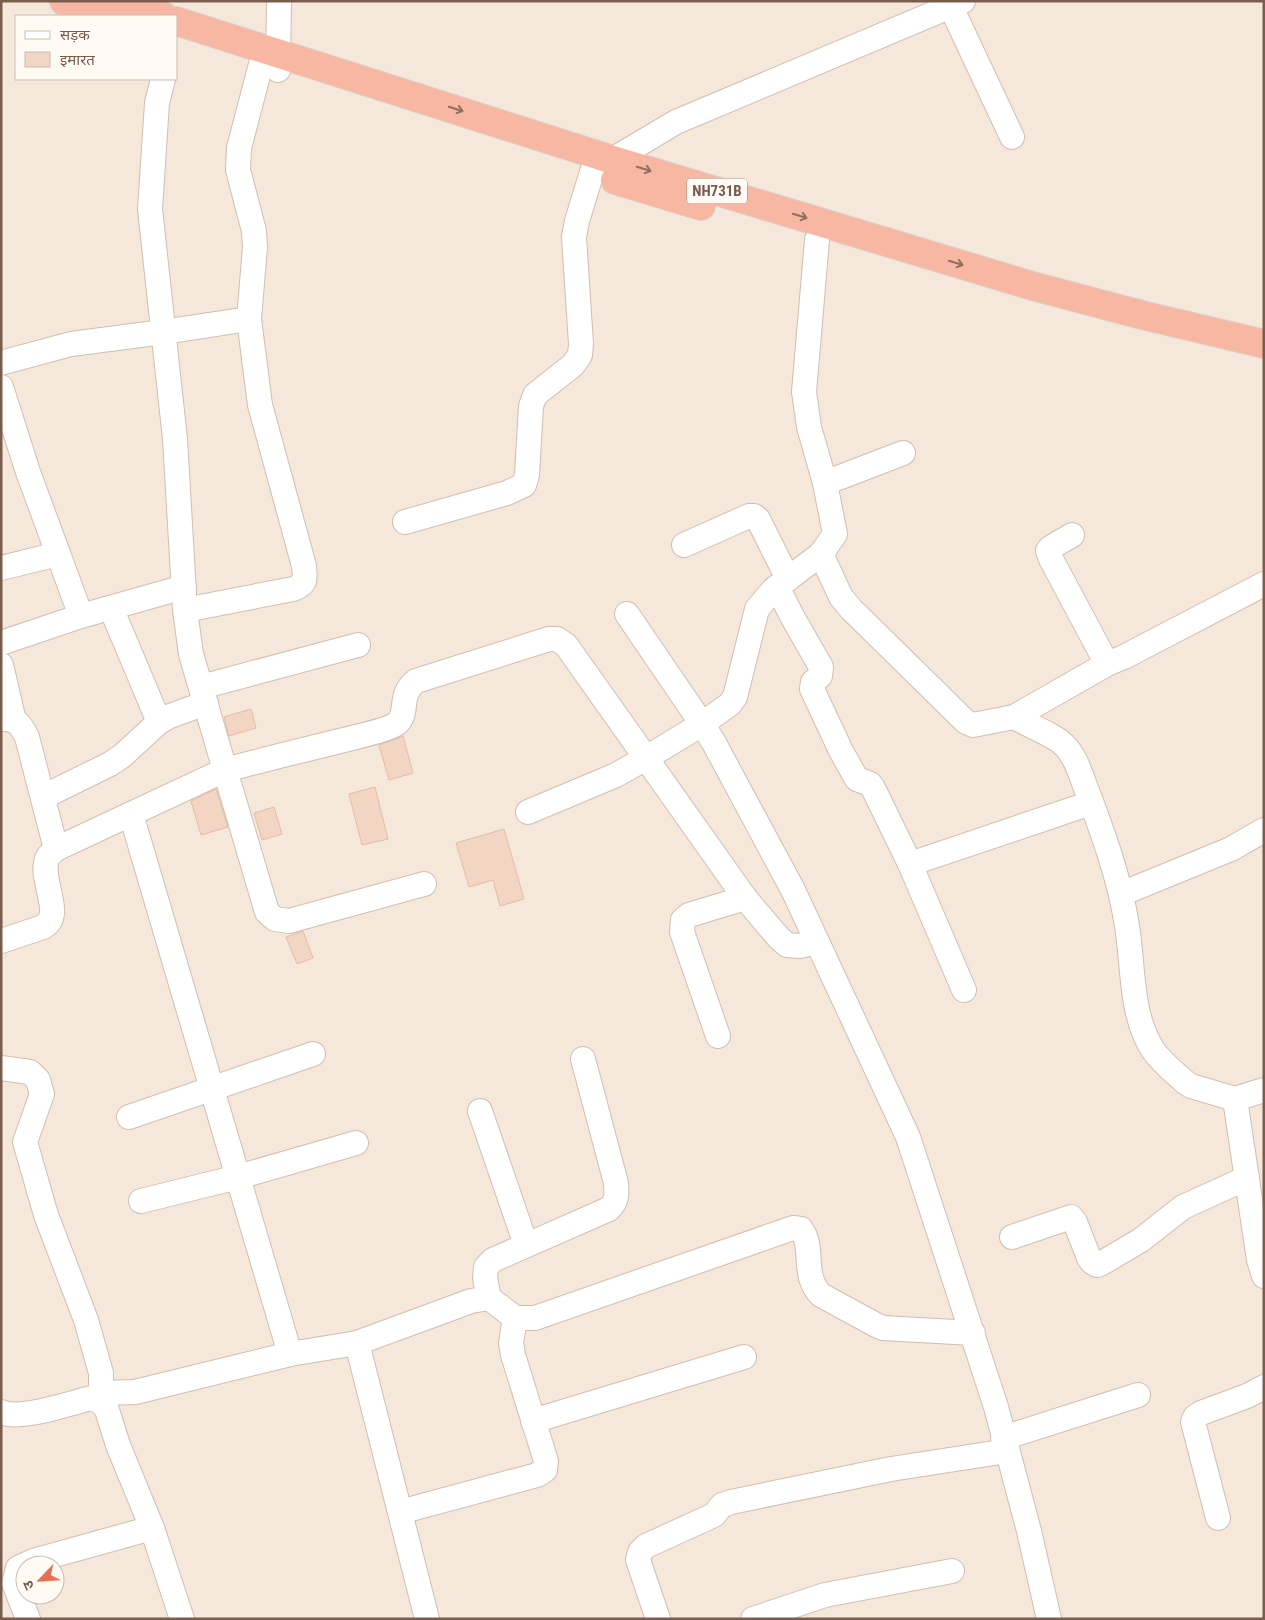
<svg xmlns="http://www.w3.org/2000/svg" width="1265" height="1620" font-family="'Roboto Condensed','Noto Sans Devanagari',sans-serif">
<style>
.residential{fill:#f5e8da;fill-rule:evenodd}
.building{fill:#f3d5c3;stroke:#e6bba3}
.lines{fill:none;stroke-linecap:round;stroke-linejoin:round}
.minor-casing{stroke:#d1beb0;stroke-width:26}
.highway-casing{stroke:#dad1cd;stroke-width:30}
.minor{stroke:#fff;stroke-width:24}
.highway{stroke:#f7b7a3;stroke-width:28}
.oneway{stroke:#936e5e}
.labels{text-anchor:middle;stroke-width:5;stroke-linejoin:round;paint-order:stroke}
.shield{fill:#fffaf3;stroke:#a28b7f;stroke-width:1}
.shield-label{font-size:15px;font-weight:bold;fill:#7a5c4d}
</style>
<rect width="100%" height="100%" fill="#fdf6ec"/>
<!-- residential -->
<path class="residential" d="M1,1H1264V1619H1ZM16,16H176V79H16ZM25,1565H55V1595H25Z"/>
<!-- building -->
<g class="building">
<path d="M251,709L256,728L229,736L224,717Z"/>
<path d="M403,736L413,773L389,780L379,745Z"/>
<path d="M375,787L388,839L362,845L349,794Z"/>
<path d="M216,789L228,827L201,835L191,801Z"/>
<path d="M274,807L282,834L262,840L254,813Z"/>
<path d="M504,829L524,899L500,906L493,880L469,887L456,843Z"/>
<path d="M303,931L313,958L297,964L286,937Z"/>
</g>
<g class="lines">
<defs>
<g id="minor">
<path d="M951,7L1012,137"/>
<path d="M278,70L279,1"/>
<path d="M817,240L804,392L809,427L825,483L835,534L821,554L773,590L757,609L735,697L730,704L702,724L714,743L793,890L908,1137L996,1407L1029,1531L1049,1619"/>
<path d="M1,363L71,344L163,332L249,319"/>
<path d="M1,387L28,472L81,616L184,587"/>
<path d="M825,483L903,453"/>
<path d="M405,522L507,493L524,485L527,475L531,406L535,395L573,365L580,355L581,344L574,237L577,221L592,172L676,122L963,1"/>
<path d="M1072,535L1050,548L1048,551L1051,559L1107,664"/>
<path d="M684,545L749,516H754L758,519L788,579"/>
<path d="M821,554L841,597L851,609L966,722L973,725L1014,717L1107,664L1124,657L1264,584"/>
<path d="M1,568L58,554"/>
<path d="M777,587L793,618L821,667L820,676L813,682L812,689L841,751L855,776L857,779L870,784L873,788L910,864"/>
<path d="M111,608L159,722"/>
<path d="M185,610L293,589C307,584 305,579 304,566L260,405L249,319L255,247L254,231L238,170L239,148L261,64"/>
<path d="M1,643L81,616"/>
<path d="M1,665L14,721"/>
<path d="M201,687L358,645"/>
<path d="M1014,717C1026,724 1056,736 1064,745C1077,757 1082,780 1089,796C1104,836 1119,878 1126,920C1134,962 1129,1013 1153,1050C1161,1062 1174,1072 1185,1082L1191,1086L1235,1099L1264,1090"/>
<path d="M1,719C17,718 20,724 27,737L56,849"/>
<path d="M43,797L110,764L122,756L159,722L170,716L206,703"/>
<path d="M528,812L616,775L646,758L745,898L779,938L787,945L799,946L817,942"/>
<path d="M131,814L290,1354"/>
<path d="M424,884L289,921L275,919L267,912L225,770C266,759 307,749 348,739C359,736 388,730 396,724C410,713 397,696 416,681L549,639H557L566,645L646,758L702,724L627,614"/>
<path d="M1121,894L1231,849L1264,830"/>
<path d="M1,941L43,927C66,915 37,877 48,857C50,854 54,851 56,849L225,770L191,654L185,610L175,439L150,209L157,103L163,79"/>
<path d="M964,990L910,864L1091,803"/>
<path d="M718,1036L682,932L683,920L689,915L745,898"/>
<path d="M1,1068L30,1072L38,1080L42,1094L25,1142L46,1215L86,1320L101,1373V1402"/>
<path d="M1235,1099L1259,1260L1264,1276"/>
<path d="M480,1111L526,1245"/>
<path d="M129,1117L313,1054"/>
<path d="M141,1201L238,1177L356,1143"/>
<path d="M1012,1237L1071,1217L1075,1222L1089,1258L1092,1262L1097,1265L1102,1263L1141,1240L1183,1207L1247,1178"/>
<path d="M489,1298L485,1278L486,1267L493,1260L609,1209C617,1201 617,1195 616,1183L583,1059"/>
<path d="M357,1343L427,1619"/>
<path d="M101,1393L135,1392L290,1354L357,1343L471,1301L489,1298L515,1318H535L793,1228L801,1229C815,1248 801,1275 821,1295L876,1325L883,1328L973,1333"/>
<path d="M1,1412C20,1421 70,1403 91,1398L101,1402L107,1410L118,1445L152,1528L182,1619"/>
<path d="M533,1421L744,1357"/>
<path d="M1003,1438L1138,1395"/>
<path d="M400,1512L537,1475L545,1470L546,1461L513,1355L511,1343L515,1318"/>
<path d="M1218,1518L1193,1422L1195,1417L1201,1413L1247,1396L1264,1387"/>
<path d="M28,1619L14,1583L18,1568L33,1561L152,1528"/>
<path d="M658,1619L638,1560L640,1552L646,1546L714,1515L722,1505L731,1502L891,1469L1007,1451"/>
<path d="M753,1619L825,1595L952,1571"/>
</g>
<g id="highway">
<path d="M64,1L109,16"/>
<path d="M116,1L163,16"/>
<path d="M176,21L613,160L1036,287L1146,316L1264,344"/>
<path d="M615,180L701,206"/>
</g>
</defs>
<!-- minor casing -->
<use href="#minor" class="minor-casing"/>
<!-- highway casing -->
<use href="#highway" class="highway-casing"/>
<!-- minor -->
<use href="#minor" class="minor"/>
<!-- highway -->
<use href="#highway" class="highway"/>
</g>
<!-- one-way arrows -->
<defs><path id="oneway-shaft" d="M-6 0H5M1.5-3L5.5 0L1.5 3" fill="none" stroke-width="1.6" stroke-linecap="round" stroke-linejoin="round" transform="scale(1.25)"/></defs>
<g class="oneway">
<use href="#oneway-shaft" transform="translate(456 109) rotate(18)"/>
<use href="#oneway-shaft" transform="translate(644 169) rotate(17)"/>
<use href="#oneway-shaft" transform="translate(800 216) rotate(17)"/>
<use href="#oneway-shaft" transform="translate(956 263) rotate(17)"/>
</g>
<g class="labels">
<!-- shield labels -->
<rect class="shield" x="687" y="178.5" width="60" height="25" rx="4"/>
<g class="shield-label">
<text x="717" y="196">NH731B</text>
</g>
</g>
<!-- border -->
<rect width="1265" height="1620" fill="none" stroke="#7a5c4d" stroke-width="5"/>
<!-- legend -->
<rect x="15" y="15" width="162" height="65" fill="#fffaf3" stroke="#cabbb1"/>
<rect x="25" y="31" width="25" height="8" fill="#ffffff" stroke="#cabbb1"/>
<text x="60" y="40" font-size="15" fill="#7a5c4d">सड़क</text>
<rect x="25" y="52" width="25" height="15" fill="#f3d5c3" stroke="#cabbb1"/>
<text x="60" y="65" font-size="15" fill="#7a5c4d">इमारत</text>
<!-- north arrow -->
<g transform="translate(40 1580) rotate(245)"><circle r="24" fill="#fffaf3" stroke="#cabbb1"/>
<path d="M0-4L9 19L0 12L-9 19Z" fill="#e76f51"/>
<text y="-8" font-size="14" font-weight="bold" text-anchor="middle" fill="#7a5c4d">उ</text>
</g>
</svg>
